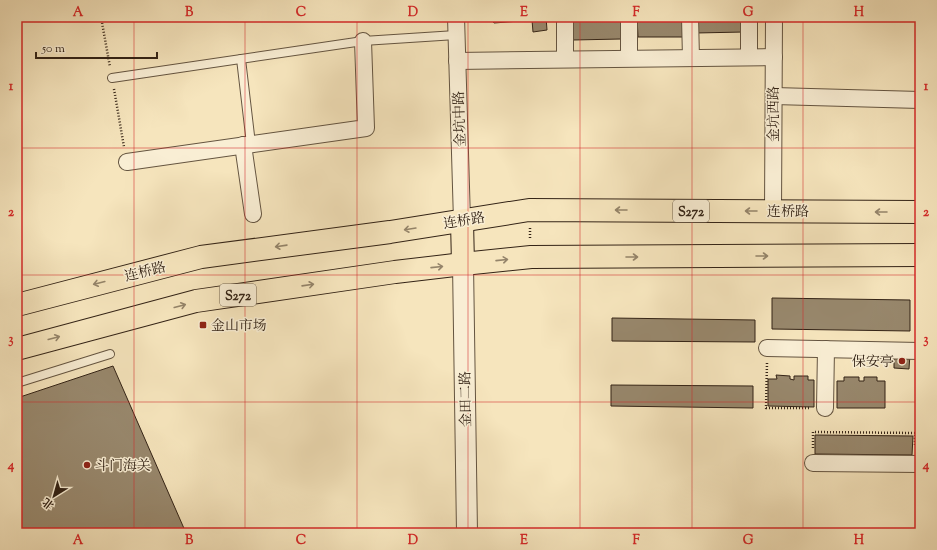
<svg xmlns="http://www.w3.org/2000/svg" width="937" height="550" font-family="'Sorts Mill Goudy','Noto Serif SC',serif">
<style>
.building{fill:#98886d;stroke:#332316}
.lines{fill:none;stroke-linecap:round;stroke-linejoin:round}
.service-casing{stroke:#645440;stroke-width:10}
.minor-casing{stroke:#645440;stroke-width:18}
.tertiary-casing{stroke:#645440;stroke-width:22}
.primary-casing{stroke:#332316;stroke-width:24}
.path{stroke:#332316;stroke-width:2.5;stroke-dasharray:1 2;stroke-linecap:butt}
.service{stroke:#f9eed4;stroke-width:8}
.minor{stroke:#f9eed4;stroke-width:16}
.tertiary{stroke:#f9eed4;stroke-width:20}
.primary{stroke:#f6e5bd;stroke-width:22}
.oneway{stroke:#94846a}
.grid{fill:none;stroke:#d62828;stroke-width:1;stroke-opacity:0.55}
.poi-dot{fill:#8f2418;stroke:#f9eed4;stroke-width:1.5}
.labels{text-anchor:middle;stroke-width:3;stroke-linejoin:round;paint-order:stroke}
.shield{fill:#f9eed4;stroke:#6e604f;stroke-width:1}
.shield-label{font-size:13px;font-weight:bold;fill:#332316}
.street-label{font-size:14px;fill:#332316;stroke:#f9eed4}
.poi-label{font-size:14px;fill:#332316;stroke:#f9eed4;text-anchor:start}
.neatline{fill:none;stroke:#d62828;stroke-width:1.5}
.grid-label{font-size:13px;text-anchor:middle;font-weight:bold;fill:#d62828}
</style>
<rect width="100%" height="100%" fill="#f6e5bd"/>
<filter id="stains"><feTurbulence type="fractalNoise" baseFrequency=".005" numOctaves="4"/><feColorMatrix values="0 0 0 0 .2 0 0 0 0 .09 0 0 0 0 .02 0 0 0 .5 -.17"/></filter>
<radialGradient id="worn" r=".72"><stop offset=".6" stop-color="#630" stop-opacity="0"/><stop offset="1" stop-color="#630" stop-opacity=".3"/></radialGradient>
<!-- building -->
<g class="building">
<path d="M489,17H546L547,30L533,32L532,20L494,23Z"/>
<path d="M572,17H621V39L573,40Z"/>
<path d="M637,17H686V37H638Z"/>
<path d="M696,17H744V32L696,33Z"/>
<path d="M772,298L910,300V331L772,329Z"/>
<path d="M612,318L755,320V342L612,341Z"/>
<path d="M894,354H910L909,369L894,368Z"/>
<path d="M113,366L186,533H17V398Z"/>
<path d="M776,375L790,376V379L794,380V376H808V380H814V407L768,406V379H777Z"/>
<path d="M844,377H859V381H864V377H877V381H885V408H837V381H844Z"/>
<path d="M611,385L753,386V408L611,406Z"/>
<path d="M815,435L913,436L912,455L815,454Z"/>
</g>
<g class="lines">
<defs>
<g id="service">
<path d="M241,59L251,144"/>
<path d="M112,78L363,41L456,35"/>
<path d="M17,383L110,354"/>
</g>
<g id="minor">
<path d="M456,17L462,221"/>
<path d="M565,17V59"/>
<path d="M629,17V58"/>
<path d="M690,17L691,58"/>
<path d="M749,57V17"/>
<path d="M457,61L774,57"/>
<path d="M774,96L920,100"/>
<path d="M243,145L253,214"/>
<path d="M127,162L366,128L363,41"/>
<path d="M773,211L774,17"/>
<path d="M767,348L920,351"/>
<path d="M825,408L826,349"/>
<path d="M813,463L920,464"/>
</g>
<path id="tertiary" d="M463,264L467,533"/>
<g id="primary">
<path d="M462,221L463,264"/>
<path d="M17,305L201,257L390,232L529,210L920,212"/>
<path d="M17,349L196,301L395,272L463,264L531,257L920,255"/>
</g>
</defs>
<!-- service casing -->
<use href="#service" class="service-casing"/>
<!-- minor casing -->
<use href="#minor" class="minor-casing"/>
<!-- tertiary casing -->
<use href="#tertiary" class="tertiary-casing"/>
<!-- primary casing -->
<use href="#primary" class="primary-casing"/>
<!-- path -->
<g class="path">
<path d="M101,17L110,67"/>
<path d="M114,89L124,147"/>
<path d="M530,228V239"/>
<path d="M767,363L766,408H811"/>
<path d="M813,448V432L915,433V445H920"/>
</g>
<!-- service -->
<use href="#service" class="service"/>
<!-- minor -->
<use href="#minor" class="minor"/>
<!-- tertiary -->
<use href="#tertiary" class="tertiary"/>
<!-- primary -->
<use href="#primary" class="primary"/>
</g>
<!-- one-way arrows -->
<defs><path id="oneway-shaft" d="M-6 0H5M1.5-3L5.5 0L1.5 3" fill="none" stroke-width="1.6" stroke-linecap="round" stroke-linejoin="round"/></defs>
<g class="oneway">
<use href="#oneway-shaft" transform="translate(621 210) rotate(-180)"/>
<use href="#oneway-shaft" transform="translate(751 211) rotate(-180)"/>
<use href="#oneway-shaft" transform="translate(881 212) rotate(-180)"/>
<use href="#oneway-shaft" transform="translate(410 229) rotate(171)"/>
<use href="#oneway-shaft" transform="translate(281 246) rotate(172)"/>
<use href="#oneway-shaft" transform="translate(762 256)"/>
<use href="#oneway-shaft" transform="translate(632 257)"/>
<use href="#oneway-shaft" transform="translate(502 260) rotate(-6)"/>
<use href="#oneway-shaft" transform="translate(437 267) rotate(-6)"/>
<use href="#oneway-shaft" transform="translate(99 283) rotate(166)"/>
<use href="#oneway-shaft" transform="translate(308 285) rotate(-8)"/>
<use href="#oneway-shaft" transform="translate(180 306) rotate(-15)"/>
<use href="#oneway-shaft" transform="translate(54 338) rotate(-15)"/>
</g>
<!-- grid -->
<path class="grid" d="M134,17V533M245,17V533M357,17V533M468,17V533M580,17V533M692,17V533M803,17V533M17,148H920M17,275H920M17,402H920"/>
<!-- markers -->
<g class="poi-dot">
<rect x="199" y="321" width="8" height="8" rx="2"/>
<circle cx="902" cy="361" r="4"/>
<circle cx="87" cy="465" r="4"/>
</g>
<g class="labels">
<!-- shield labels -->
<g class="shield">
<rect x="673" y="200" width="36" height="22" rx="3"/>
<rect x="220" y="284" width="36" height="22" rx="3"/>
</g>
<g class="shield-label">
<text x="691" y="216">S272</text>
<text x="238" y="300">S272</text>
</g>
<!-- street labels -->
<g class="street-label">
<text transform="translate(773 114) rotate(-90)" y="5">金坑西路</text>
<text transform="translate(459 119) rotate(-92)" y="5">金坑中路</text>
<text x="788" y="216">连桥路</text>
<text transform="translate(464 220) rotate(-9)" y="5">连桥路</text>
<text transform="translate(145 271) rotate(-14)" y="5">连桥路</text>
<text transform="translate(465 399) rotate(-91)" y="5">金田二路</text>
</g>
<!-- poi labels -->
<g class="poi-label">
<text x="211" y="330">金山市场</text>
<text x="894" y="366" text-anchor="end">保安亭</text>
<text x="95" y="470">斗门海关</text>
</g>
</g>
<!-- margin -->
<rect width="937" height="550" fill="none" stroke="#f6e5bd" stroke-width="44"/>
<!-- north arrow -->
<g transform="translate(54 496) rotate(217)" stroke="#f9eed4" stroke-width="3" paint-order="stroke">
<path d="M0-3L7 15L0 10L-7 15Z" fill="#332316"/>
<text y="-6" font-size="11" font-weight="bold" text-anchor="middle" fill="#332316">北</text>
</g>
<!-- scale -->
<path d="M36 52v6h121v-6" fill="none" stroke="#332316" stroke-width="2"/>
<text x="42" y="52" font-size="12" fill="#332316" stroke="#f9eed4" stroke-width="3" paint-order="stroke">50 m</text>
<rect x="22" y="22" width="893" height="506" class="neatline"/>
<g class="grid-label">
<text x="78" y="16">A</text>
<text x="189" y="16">B</text>
<text x="301" y="16">C</text>
<text x="413" y="16">D</text>
<text x="524" y="16">E</text>
<text x="636" y="16">F</text>
<text x="748" y="16">G</text>
<text x="859" y="16">H</text>
<text x="11" y="90">1</text>
<text x="926" y="90">1</text>
<text x="11" y="216">2</text>
<text x="926" y="216">2</text>
<text x="11" y="343">3</text>
<text x="926" y="343">3</text>
<text x="11" y="469">4</text>
<text x="926" y="469">4</text>
<text x="78" y="544">A</text>
<text x="189" y="544">B</text>
<text x="301" y="544">C</text>
<text x="413" y="544">D</text>
<text x="524" y="544">E</text>
<text x="636" y="544">F</text>
<text x="748" y="544">G</text>
<text x="859" y="544">H</text>
</g>
<rect width="100%" height="100%" filter="url(#stains)"/>
<rect width="100%" height="100%" fill="url(#worn)"/>
</svg>
